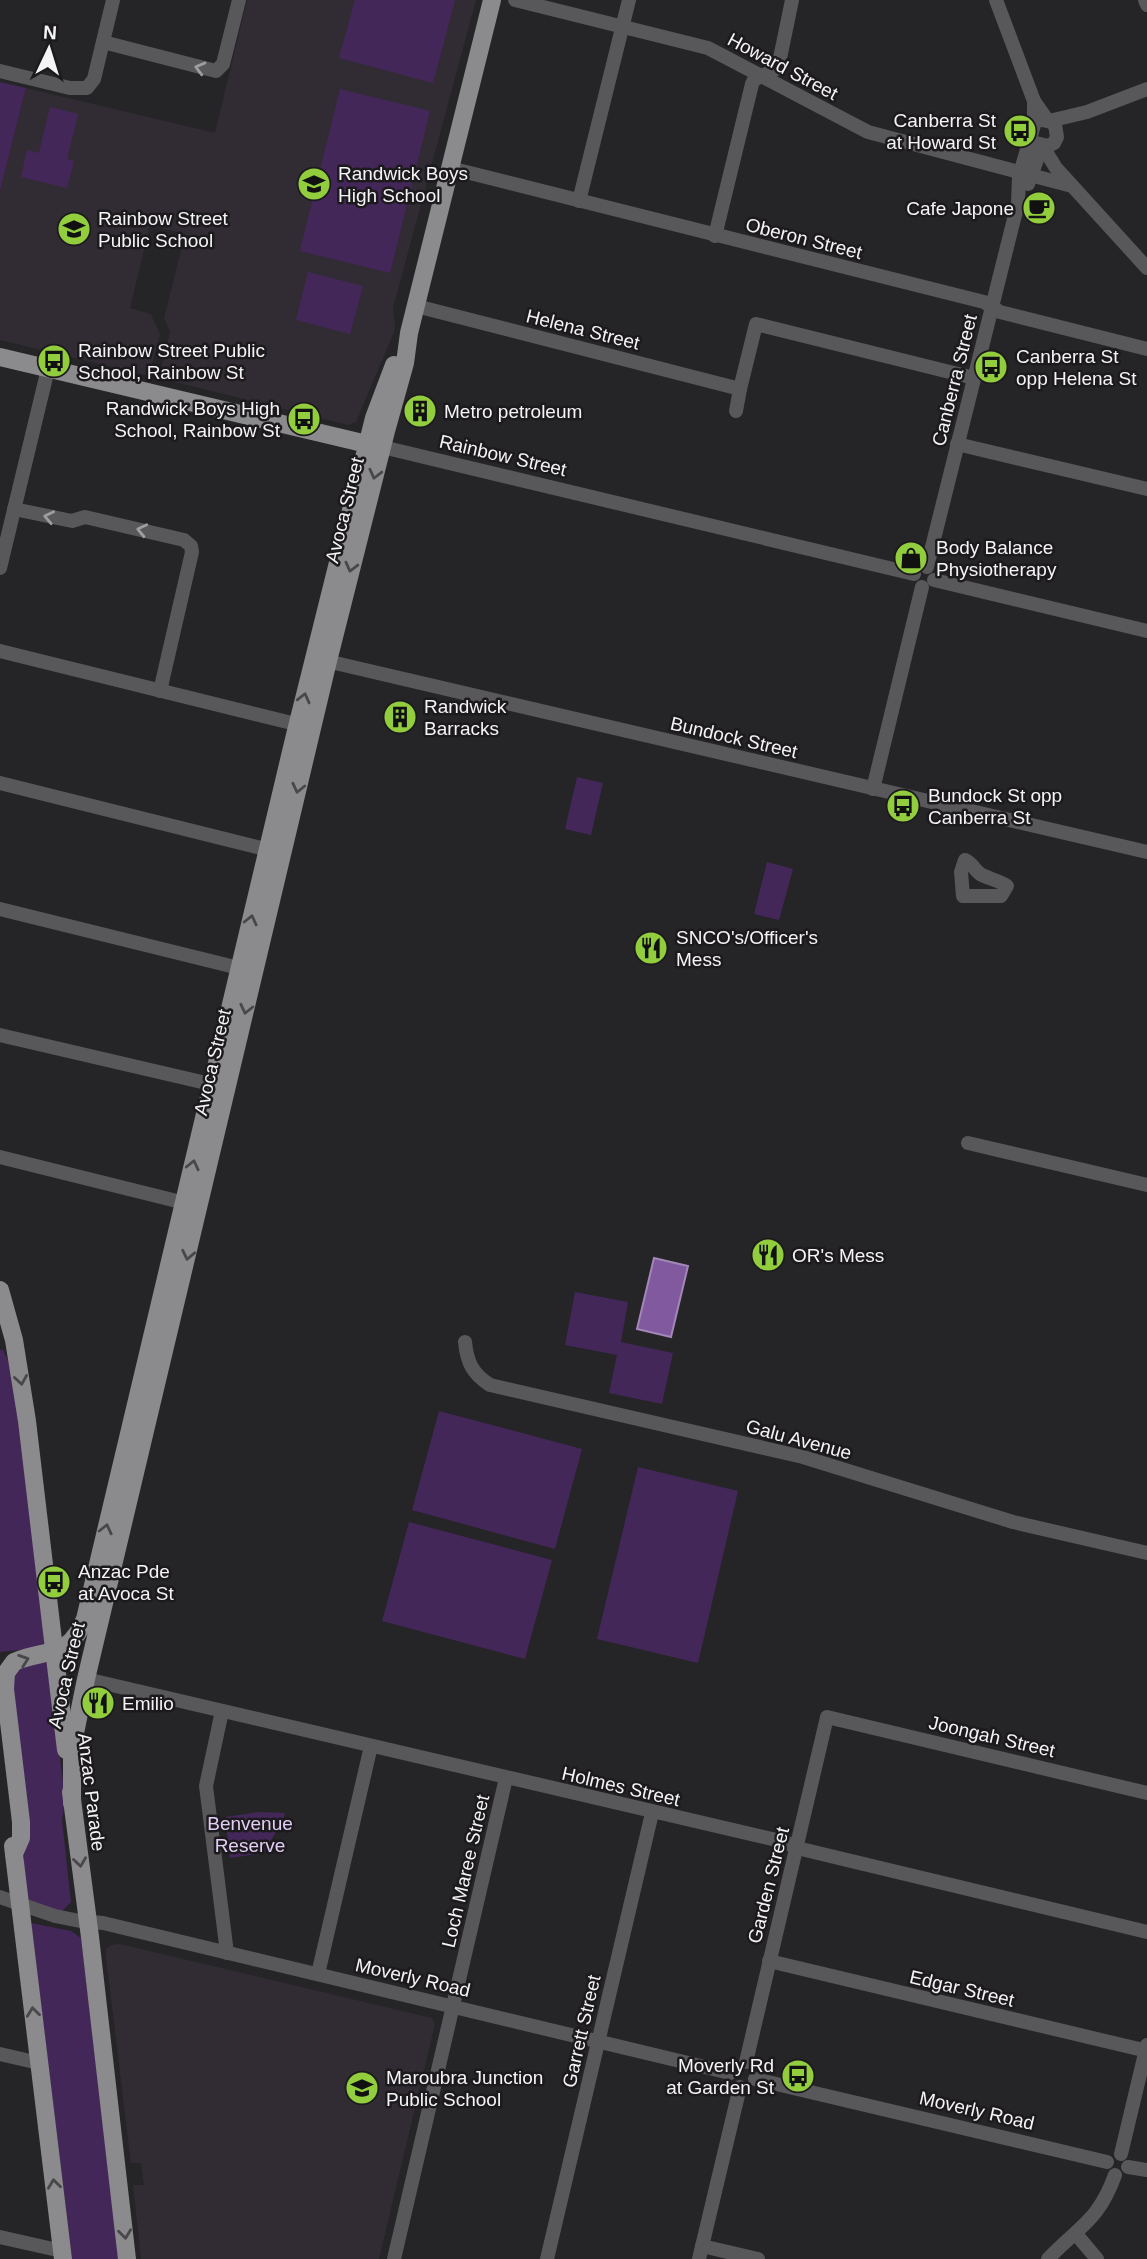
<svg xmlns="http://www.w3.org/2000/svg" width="1147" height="2259" font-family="Helvetica,sans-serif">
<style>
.built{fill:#312c34}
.green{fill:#442759}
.water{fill:#80599e;stroke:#a387b8;stroke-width:2}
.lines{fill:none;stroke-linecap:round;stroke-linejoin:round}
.minor{stroke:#585759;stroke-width:14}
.major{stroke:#8b8a8d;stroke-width:18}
.oneway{stroke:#9e9d9f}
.oneway2{stroke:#48474a}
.labels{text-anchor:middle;stroke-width:5;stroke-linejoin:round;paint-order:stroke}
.street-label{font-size:19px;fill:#f4f3f5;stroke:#1c1a1d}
.poi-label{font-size:19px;fill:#f4f3f5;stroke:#1c1a1d;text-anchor:start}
.park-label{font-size:19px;fill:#e2cdf4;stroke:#1c1a1d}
</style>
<rect width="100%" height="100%" fill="#252427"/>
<!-- built -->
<g class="built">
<path d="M247,0H476L393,308L395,325L394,332L356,422L348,425L159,378L170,332L164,318L185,234L150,225L130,308L151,314L160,334L149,376L0,340V191L26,88L215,133Z"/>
<path d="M120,1944L432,2018L435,2024L379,2259H141L133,2185H144L141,2163H131L106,1958V1949L111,1945Z"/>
</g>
<!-- green -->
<g class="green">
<path d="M355,0H455L433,83L339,58Z"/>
<path d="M0,82L26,88L0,191Z"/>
<path d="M340,89L430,111L390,273L300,251Z"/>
<path d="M50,107L78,114L67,159L74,161L67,188L21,177L27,150L39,153Z"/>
<path d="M308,272L363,286L350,334L296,320Z"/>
<path d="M577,777L603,783L591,835L565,829Z"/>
<path d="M767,862L793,869L779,920L754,914Z"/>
<path d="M575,1292L628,1302L621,1342L673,1353L662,1404L609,1393L617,1355L565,1345Z"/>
<path d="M0,1350H3L15,1376L46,1647L0,1652Z"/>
<path d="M439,1411L582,1449L555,1549L412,1510Z"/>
<path d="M638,1467L738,1491L698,1663L597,1639Z"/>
<path d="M409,1522L552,1560L525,1659L382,1621Z"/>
<path d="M44,1661L49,1665L65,1800L62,1820L71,1902L62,1911C54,1910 40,1909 34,1905C19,1896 24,1853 26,1839L10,1690L16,1669Z"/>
<path d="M260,1812L285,1813C281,1828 270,1839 264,1853L230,1858L225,1817Z"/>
<path d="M31,1923L71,1931L81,1938L119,2259H72Z"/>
</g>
<!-- water -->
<path class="water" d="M654,1258L688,1266L671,1337L637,1329Z"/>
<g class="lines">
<!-- minor -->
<g class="minor">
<path d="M515,0L708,48L868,132L1072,186"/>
<path d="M996,0L1034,101L1048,121"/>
<path d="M1145,0L1147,5"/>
<path d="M103,42L216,71L223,64L239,0"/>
<path d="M0,71L70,88H87L94,79L113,0"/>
<path d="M1049,121L1087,112L1147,89"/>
<path d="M1036,143L1048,146L1054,143L1057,137L1055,125L1049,121L1042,120"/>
<path d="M1043,147L1056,168L1147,268"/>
<path d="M450,168L984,302L1000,312L1147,349"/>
<path d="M1028,184L1042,146"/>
<path d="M579,201L629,0"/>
<path d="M715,236L752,84L754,80L778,68L792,0"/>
<path d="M416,306L740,389L756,324L974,378"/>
<path d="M736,411L740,389"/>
<path d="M957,444L1147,489"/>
<path d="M374,445L914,574"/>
<path d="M14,509L72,521L85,517L184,540L191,546L192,552L160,691"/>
<path d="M927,567L1018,203L1019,177L1034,125V101"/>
<path d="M0,568L48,369"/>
<path d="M934,580L1147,631"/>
<path d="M0,651L308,727"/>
<path d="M318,659L1147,852"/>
<path d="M0,783L277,852"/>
<path d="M873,789L922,587"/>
<path d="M965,860C972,863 973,868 979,873C985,878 999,880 1007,886L1001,896H963L961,872Z"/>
<path d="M0,909L247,970"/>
<path d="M0,1035L219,1086"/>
<path d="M968,1143L1147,1185"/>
<path d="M0,1157L193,1205"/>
<path d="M465,1342C467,1363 473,1374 490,1385L803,1457L1013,1522L1147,1553"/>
<path d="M86,1679L785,1842L797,1848L1147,1932"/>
<path d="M222,1711L206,1786L227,1953"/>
<path d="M0,1897L55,1916L80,1921L103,1923L730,2073"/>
<path d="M769,1961L1147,2051"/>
<path d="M318,1974L371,1746"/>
<path d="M0,2054L39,2063"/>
<path d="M746,2062L827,1717L1147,1793"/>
<path d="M755,2079L1107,2162"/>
<path d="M1121,2154L1147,2045"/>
<path d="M1128,2167L1147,2170"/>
<path d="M1076,2234L1097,2259"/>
<path d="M0,2237L62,2251"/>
<path d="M702,2246L758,2259"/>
<path d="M394,2259L506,1778"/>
<path d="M547,2259L652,1813"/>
<path d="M699,2259L740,2087"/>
<path d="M1048,2259C1079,2226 1098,2222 1115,2175"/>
</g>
<!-- major -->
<g class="major">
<path d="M0,357L367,444"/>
<path d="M0,1290L14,1340L27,1421L66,1750"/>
<path d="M71,1792L90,1937L127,2259"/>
<path d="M72,1803V1748L86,1679L328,661L386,431L405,363L409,333L492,0"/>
<path d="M13,1846L63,2259"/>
<path d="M14,1854L21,1838V1822L5,1689L6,1673L14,1662C46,1648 68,1660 85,1619L295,735L374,418L394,365"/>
</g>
</g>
<!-- one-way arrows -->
<defs><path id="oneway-chevron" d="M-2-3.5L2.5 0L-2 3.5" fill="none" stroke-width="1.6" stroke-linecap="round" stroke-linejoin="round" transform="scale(1.75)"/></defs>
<g class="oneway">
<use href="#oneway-chevron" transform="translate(200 68) rotate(-165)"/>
<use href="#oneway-chevron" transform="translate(49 517) rotate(-168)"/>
<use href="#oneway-chevron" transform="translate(142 530) rotate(-167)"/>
</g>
<g class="oneway2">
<use href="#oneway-chevron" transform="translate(375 474) rotate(104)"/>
<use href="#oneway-chevron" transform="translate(351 567) rotate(104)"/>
<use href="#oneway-chevron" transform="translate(304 698) rotate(-76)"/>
<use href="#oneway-chevron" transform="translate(298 788) rotate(103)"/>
<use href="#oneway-chevron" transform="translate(251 920) rotate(-77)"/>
<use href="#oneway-chevron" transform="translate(246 1009) rotate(103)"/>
<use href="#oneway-chevron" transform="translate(193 1165) rotate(-77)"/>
<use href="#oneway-chevron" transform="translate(188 1255) rotate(102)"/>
<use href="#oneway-chevron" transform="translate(21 1380) rotate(81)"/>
<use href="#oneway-chevron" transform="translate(106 1529) rotate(-77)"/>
<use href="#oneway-chevron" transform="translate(24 1660) rotate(-19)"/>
<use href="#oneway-chevron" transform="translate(80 1862) rotate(82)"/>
<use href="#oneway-chevron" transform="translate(33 2012) rotate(-97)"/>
<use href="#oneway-chevron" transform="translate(54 2184) rotate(-97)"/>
<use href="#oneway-chevron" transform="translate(125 2234) rotate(83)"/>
</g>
<!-- icons -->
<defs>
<symbol id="bus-disc" viewBox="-11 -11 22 22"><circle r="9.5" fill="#92cd3e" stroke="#1c1a1d"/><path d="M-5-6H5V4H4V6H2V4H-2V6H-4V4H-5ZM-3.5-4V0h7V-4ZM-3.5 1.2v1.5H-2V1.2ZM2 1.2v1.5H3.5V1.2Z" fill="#111"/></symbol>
<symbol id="school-disc" viewBox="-11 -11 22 22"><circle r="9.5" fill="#92cd3e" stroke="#1c1a1d"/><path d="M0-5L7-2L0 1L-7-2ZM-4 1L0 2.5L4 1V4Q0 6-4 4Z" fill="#111"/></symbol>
<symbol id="cafe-disc" viewBox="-11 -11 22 22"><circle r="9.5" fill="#92cd3e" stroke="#1c1a1d"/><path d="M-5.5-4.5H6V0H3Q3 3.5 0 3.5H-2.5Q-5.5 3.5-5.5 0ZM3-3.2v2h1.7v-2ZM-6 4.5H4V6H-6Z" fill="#111"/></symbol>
<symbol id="building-disc" viewBox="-11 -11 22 22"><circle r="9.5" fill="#92cd3e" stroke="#1c1a1d"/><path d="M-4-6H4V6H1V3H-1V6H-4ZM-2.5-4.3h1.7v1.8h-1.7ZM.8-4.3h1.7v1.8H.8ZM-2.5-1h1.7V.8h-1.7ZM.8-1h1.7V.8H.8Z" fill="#111"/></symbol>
<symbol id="shop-disc" viewBox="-11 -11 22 22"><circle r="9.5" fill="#92cd3e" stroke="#1c1a1d"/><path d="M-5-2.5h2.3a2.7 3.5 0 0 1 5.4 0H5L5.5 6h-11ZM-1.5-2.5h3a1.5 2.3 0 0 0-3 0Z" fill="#111"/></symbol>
<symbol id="restaurant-disc" viewBox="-11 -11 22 22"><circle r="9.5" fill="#92cd3e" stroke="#1c1a1d"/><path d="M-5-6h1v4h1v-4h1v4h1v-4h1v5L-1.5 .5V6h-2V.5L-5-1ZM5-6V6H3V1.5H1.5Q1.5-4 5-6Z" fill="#111"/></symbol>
</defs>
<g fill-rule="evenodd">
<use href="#bus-disc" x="1001" y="112" width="38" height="38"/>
<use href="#school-disc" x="295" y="165" width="38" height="38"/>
<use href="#cafe-disc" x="1020" y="189" width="38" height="38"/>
<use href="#school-disc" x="55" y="210" width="38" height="38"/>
<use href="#bus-disc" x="35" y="342" width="38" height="38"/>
<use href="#bus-disc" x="972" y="348" width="38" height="38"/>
<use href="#building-disc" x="401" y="392" width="38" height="38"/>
<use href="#bus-disc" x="285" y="400" width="38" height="38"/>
<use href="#shop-disc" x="892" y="539" width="38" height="38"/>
<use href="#building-disc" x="381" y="698" width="38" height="38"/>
<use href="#bus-disc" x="884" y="787" width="38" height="38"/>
<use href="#restaurant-disc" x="632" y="929" width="38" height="38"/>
<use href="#restaurant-disc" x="749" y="1236" width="38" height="38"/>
<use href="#bus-disc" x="35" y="1563" width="38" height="38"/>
<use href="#restaurant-disc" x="79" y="1684" width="38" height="38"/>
<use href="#bus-disc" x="779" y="2057" width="38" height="38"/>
<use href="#school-disc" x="343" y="2069" width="38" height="38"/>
</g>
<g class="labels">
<!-- street labels -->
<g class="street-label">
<text transform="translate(783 66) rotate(28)" y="7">Howard Street</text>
<text transform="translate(804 238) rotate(14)" y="7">Oberon Street</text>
<text transform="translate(583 329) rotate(14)" y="7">Helena Street</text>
<text transform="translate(954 380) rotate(-76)" y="7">Canberra Street</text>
<text transform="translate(503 455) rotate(13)" y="7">Rainbow Street</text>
<text transform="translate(344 510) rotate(-76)" y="7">Avoca Street</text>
<text transform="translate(734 737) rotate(13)" y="7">Bundock Street</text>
<text transform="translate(212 1062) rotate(-77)" y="7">Avoca Street</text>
<text transform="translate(799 1439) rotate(15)" y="7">Galu Avenue</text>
<text transform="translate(66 1675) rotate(-77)" y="7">Avoca Street</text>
<text transform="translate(992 1736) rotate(13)" y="7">Joongah Street</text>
<text transform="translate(621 1786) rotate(13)" y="7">Holmes Street</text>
<text transform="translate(92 1792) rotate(83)" y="7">Anzac Parade</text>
<text transform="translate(465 1871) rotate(-77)" y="7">Loch Maree Street</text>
<text transform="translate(768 1885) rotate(-76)" y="7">Garden Street</text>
<text transform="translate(413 1977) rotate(13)" y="7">Moverly Road</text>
<text transform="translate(962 1988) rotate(13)" y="7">Edgar Street</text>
<text transform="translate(581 2031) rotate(-77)" y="7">Garrett Street</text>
<text transform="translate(977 2110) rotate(13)" y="7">Moverly Road</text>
</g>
<!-- poi labels -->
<g class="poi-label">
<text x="996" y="127" text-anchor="end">Canberra St<tspan x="996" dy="22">at Howard St</tspan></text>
<text x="338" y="180">Randwick Boys<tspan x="338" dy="22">High School</tspan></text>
<text x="1014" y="215" text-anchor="end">Cafe Japone</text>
<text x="98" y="225">Rainbow Street<tspan x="98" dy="22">Public School</tspan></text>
<text x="78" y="357">Rainbow Street Public<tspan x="78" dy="22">School, Rainbow St</tspan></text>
<text x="1016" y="363">Canberra St<tspan x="1016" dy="22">opp Helena St</tspan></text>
<text x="280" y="415" text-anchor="end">Randwick Boys High<tspan x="280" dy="22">School, Rainbow St</tspan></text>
<text x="444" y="418">Metro petroleum</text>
<text x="936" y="554">Body Balance<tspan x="936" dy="22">Physiotherapy</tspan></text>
<text x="424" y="713">Randwick<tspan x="424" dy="22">Barracks</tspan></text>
<text x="928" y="802">Bundock St opp<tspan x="928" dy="22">Canberra St</tspan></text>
<text x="676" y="944">SNCO's/Officer's<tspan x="676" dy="22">Mess</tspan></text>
<text x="792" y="1262">OR's Mess</text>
<text x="78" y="1578">Anzac Pde<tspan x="78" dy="22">at Avoca St</tspan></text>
<text x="122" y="1710">Emilio</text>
<text x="774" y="2072" text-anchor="end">Moverly Rd<tspan x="774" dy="22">at Garden St</tspan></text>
<text x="386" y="2084">Maroubra Junction<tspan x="386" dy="22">Public School</tspan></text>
</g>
<!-- park labels -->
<g class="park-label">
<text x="250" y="1830">Benvenue<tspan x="250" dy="22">Reserve</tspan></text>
</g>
</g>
<!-- north arrow -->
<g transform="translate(49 49) rotate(4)" stroke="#1c1a1d" stroke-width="5" paint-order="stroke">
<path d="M0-5L12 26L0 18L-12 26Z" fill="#f4f3f5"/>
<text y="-10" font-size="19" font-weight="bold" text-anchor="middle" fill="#f4f3f5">N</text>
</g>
</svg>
